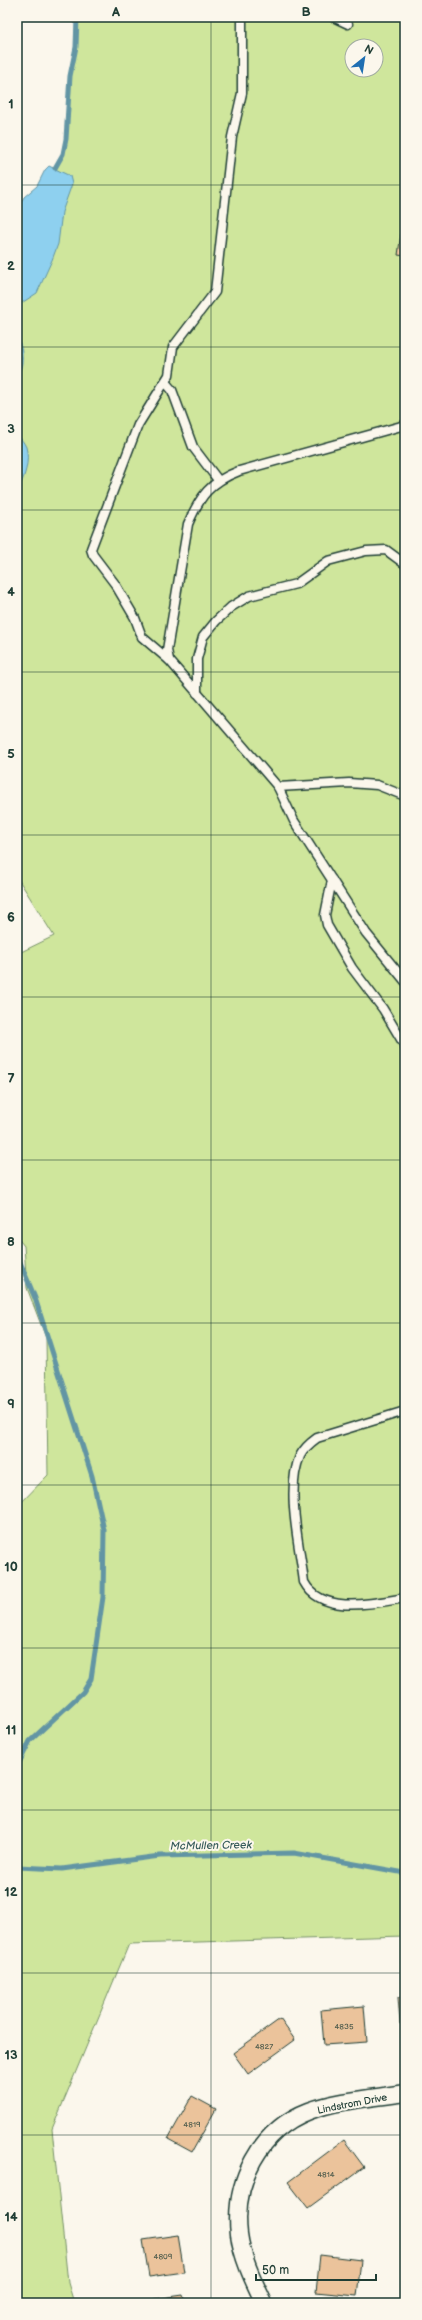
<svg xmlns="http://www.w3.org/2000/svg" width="422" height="2320" font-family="'Balsamiq Sans',sans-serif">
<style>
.green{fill:#cfe69c;stroke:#779268;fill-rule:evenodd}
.water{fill:#8ed0ef;stroke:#6295a4}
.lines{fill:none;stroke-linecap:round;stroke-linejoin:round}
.stream{stroke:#6295a4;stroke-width:5}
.building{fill:#ebc39b;stroke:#1f3d34}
.service-casing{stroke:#1f3d34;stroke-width:11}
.minor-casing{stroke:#1f3d34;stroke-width:19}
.service{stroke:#fbf7ec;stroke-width:8}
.minor{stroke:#fbf7ec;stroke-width:16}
.grid{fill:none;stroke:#1f3d34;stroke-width:1;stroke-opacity:0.55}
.labels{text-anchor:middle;stroke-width:4;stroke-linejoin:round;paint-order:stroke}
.number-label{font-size:8px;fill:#525e4e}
.street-label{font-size:10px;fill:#1f3d34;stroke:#fbf7ec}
.water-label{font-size:11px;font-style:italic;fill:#355a59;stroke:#fbf7ec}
.neatline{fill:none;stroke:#1f3d34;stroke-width:1.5}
.grid-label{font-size:13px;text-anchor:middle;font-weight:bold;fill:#1f3d34}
</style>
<rect width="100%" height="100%" fill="#fbf7ec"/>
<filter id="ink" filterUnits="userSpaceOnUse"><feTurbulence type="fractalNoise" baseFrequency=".025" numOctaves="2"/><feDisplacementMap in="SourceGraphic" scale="8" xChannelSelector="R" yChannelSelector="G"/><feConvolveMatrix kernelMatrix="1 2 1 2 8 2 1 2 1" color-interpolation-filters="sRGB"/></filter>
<g filter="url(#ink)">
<!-- green -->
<path class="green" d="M77,17H405V1936L129,1944L52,2129L68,2283L74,2303H17V1507L48,1475L46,1338L27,1288L24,1246L17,1237V954L54,936L17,877V231L63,154L66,139L70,76L76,47ZM352,46H376V70H352Z"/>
<!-- water -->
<g class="water">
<path d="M49,166L70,176L72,184L62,212L58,244L52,260L37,293L17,306V210L24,197L37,186L45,170Z"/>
<path d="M17,335C22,347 26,364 17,375Z"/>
<path d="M17,434C20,438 24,442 26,447C30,460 25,479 17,490Z"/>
</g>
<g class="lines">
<!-- stream -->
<g class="stream">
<path d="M55,168L63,154L66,139L70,76L76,47L77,17"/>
<path d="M17,1255L35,1298L92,1476L104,1530L103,1597L91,1679L83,1692L30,1741L17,1767"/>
<path d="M17,1867L62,1869L160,1856L294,1853L405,1873"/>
</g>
</g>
<!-- building -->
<g class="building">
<path d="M401,234H405V256L398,255Z"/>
<path d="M398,1997H405V2024H400Z"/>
<path d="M364,2006L367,2042L324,2045L321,2010Z"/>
<path d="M280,2019L295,2040L248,2074L233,2053Z"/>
<path d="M192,2096L216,2109L192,2152L168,2139Z"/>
<path d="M344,2140L364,2167L308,2208L288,2182Z"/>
<path d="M178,2235L184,2272L149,2277L143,2240Z"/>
<path d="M320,2255L361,2260L357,2296L316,2292Z"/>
<path d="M183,2295L185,2303H156L155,2299Z"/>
</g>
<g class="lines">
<defs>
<g id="service">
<path d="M333,17L348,24"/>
<path d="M165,382L172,390L193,447L218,480"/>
<path d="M405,425L239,471C210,482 200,496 188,524L167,650L169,660L278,787L294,821L366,933L405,981"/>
<path d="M169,660L142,637L135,618L115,584L93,555L91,549L138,425L169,375L173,347L215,292L232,137L242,93V17"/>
<path d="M197,693V659L203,637L216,621L231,607L249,596L296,584L328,561L366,551L386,550L405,564"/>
<path d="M278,787L349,783L377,785L405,796"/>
<path d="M332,880L325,915L327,925L352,968L383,1009L405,1046"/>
<path d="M405,1411L317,1438C310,1443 304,1448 300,1456C285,1489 300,1547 304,1582C322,1616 375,1603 405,1598"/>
</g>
<path id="minor" d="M264,2303C254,2282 242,2258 239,2234C233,2183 259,2130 309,2111C339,2100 374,2098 405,2093"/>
</defs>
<!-- service casing -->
<use href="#service" class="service-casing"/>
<!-- minor casing -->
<use href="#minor" class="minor-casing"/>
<!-- service -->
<use href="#service" class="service"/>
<!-- minor -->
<use href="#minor" class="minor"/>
</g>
</g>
<!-- grid -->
<path class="grid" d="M211,17V2303M17,185H405M17,347H405M17,510H405M17,672H405M17,835H405M17,997H405M17,1160H405M17,1323H405M17,1485H405M17,1648H405M17,1810H405M17,1973H405M17,2135H405"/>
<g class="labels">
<!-- number labels -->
<g class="number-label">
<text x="344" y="2029">4835</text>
<text x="264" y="2049">4827</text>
<text x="192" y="2127">4819</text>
<text x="326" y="2177">4814</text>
<text x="163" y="2259">4809</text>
</g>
<!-- street labels -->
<g class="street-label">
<text transform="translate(352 2103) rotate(-11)" y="4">Lindstrom Drive</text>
</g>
<!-- water labels -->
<g class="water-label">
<text transform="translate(211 1845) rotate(-1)" y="4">McMullen Creek</text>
</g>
</g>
<!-- margin -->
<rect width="422" height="2320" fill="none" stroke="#fbf7ec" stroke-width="44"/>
<!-- north arrow -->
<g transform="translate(364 58) rotate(30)"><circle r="19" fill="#fbf7ec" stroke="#a3ada2"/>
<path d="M0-3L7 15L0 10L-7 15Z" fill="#1f6fb2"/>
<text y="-6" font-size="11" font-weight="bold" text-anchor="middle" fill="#1f3d34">N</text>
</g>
<!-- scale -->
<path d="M256 2274v6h120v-6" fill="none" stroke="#1f3d34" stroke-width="2"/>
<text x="262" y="2274" font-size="12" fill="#1f3d34" stroke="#fbf7ec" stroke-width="3" paint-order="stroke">50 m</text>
<rect x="22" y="22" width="378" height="2276" class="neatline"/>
<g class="grid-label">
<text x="116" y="16">A</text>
<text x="306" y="16">B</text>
<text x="11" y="108">1</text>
<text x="11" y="270">2</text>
<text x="11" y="433">3</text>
<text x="11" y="596">4</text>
<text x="11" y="758">5</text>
<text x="11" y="921">6</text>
<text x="11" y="1083">7</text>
<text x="11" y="1246">8</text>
<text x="11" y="1408">9</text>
<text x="11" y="1571">10</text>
<text x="11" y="1734">11</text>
<text x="11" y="1896">12</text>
<text x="11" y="2059">13</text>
<text x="11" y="2221">14</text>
</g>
</svg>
